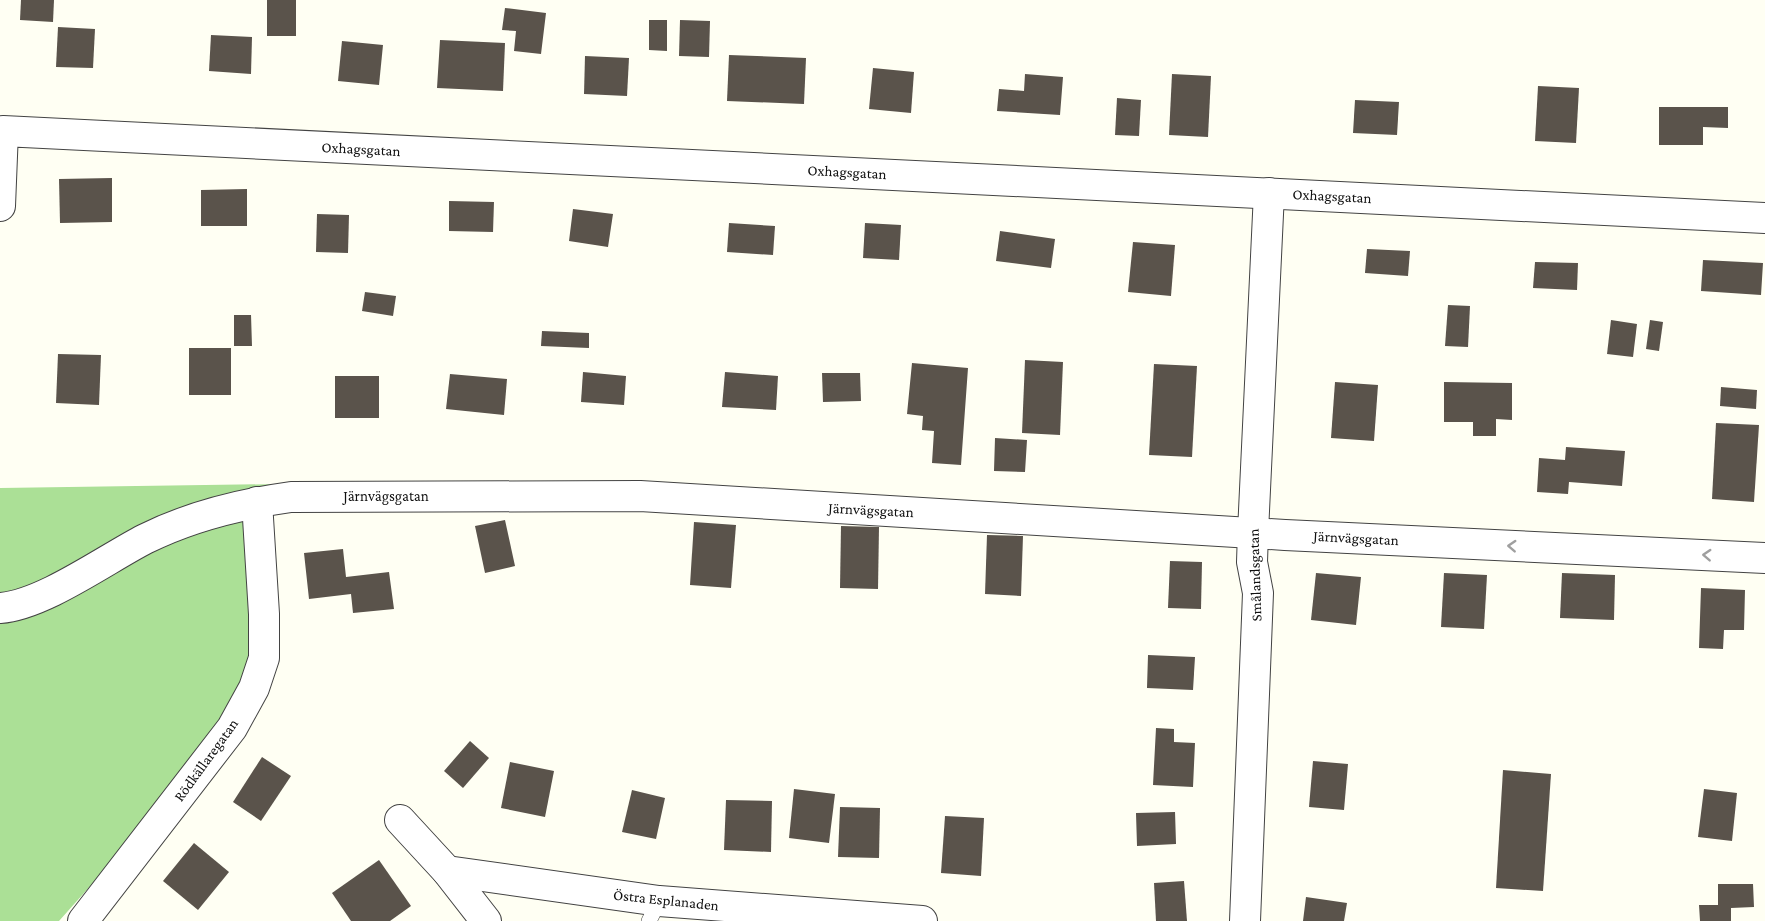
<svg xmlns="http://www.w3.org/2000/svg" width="1765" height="921" font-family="'Crimson Pro',serif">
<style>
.forest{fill:#abe096}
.building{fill:#5a534b}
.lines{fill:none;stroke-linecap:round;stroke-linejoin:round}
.lane-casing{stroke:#434343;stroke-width:16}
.street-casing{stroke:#434343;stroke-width:32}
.lane{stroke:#fff;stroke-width:15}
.street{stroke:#fff;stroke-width:30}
.oneway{stroke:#9f9f9f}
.labels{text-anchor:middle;stroke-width:6;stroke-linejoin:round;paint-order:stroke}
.street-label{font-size:15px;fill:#101010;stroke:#fff}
</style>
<rect width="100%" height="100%" fill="#fffff3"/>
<!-- forest -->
<path class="forest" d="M281,484L258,563L262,651L218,743L59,921H0V488Z"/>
<!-- building -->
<g class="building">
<path d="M21,0H54L53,22L20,20Z"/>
<rect x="267" y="0" width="29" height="36"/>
<path d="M505,8L546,13L541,54L514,51L516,31L502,30Z"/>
<path d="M649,20H667V51L649,50Z"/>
<path d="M680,20L710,21L709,57L679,56Z"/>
<path d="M58,27L95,29L93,68L56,67Z"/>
<path d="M211,35L252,37L251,74L209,71Z"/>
<path d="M440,40L505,43L503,91L437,88Z"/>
<path d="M342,41L383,45L379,85L338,81Z"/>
<path d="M729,55L806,58L804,104L727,101Z"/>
<path d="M585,56L629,58L627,96L584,94Z"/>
<path d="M873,68L914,72L911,113L869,109Z"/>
<path d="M1025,74L1063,77L1060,115L997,111L999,89L1024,91Z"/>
<path d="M1172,74L1211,76L1208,137L1169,135Z"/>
<path d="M1538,86L1579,88L1576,143L1535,141Z"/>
<path d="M1117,98L1141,100L1139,136L1115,135Z"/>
<path d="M1355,100L1399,102L1397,135L1353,133Z"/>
<path d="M1659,107H1728V128L1703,127V145H1659Z"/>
<path d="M112,178V222L60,223L59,179Z"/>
<path d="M247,189V226H201V190Z"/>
<path d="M449,201L494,202L493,232L449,231Z"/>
<path d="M573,209L613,214L608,247L569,241Z"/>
<path d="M317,214L349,215L348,253L316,252Z"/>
<path d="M729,223L775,226L773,255L727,252Z"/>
<path d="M865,223L901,225L899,260L863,258Z"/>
<path d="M1000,231L1055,239L1051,268L996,261Z"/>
<path d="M1133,242L1175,245L1171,296L1128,292Z"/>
<path d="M1367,249L1410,251L1408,276L1365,273Z"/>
<path d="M1703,260L1763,263L1761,295L1701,291Z"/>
<path d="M1535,262L1578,263L1577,290L1533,288Z"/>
<path d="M365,292L396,296L393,316L362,311Z"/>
<path d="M1448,305L1470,306L1468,347L1445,346Z"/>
<path d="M234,315H251L252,346H234Z"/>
<path d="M1611,320L1637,324L1633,357L1607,354Z"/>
<path d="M1650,320L1663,322L1659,351L1646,349Z"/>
<path d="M542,331L589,333V348L541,346Z"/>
<rect x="189" y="348" width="42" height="47"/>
<path d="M58,354L101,355L99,405L56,403Z"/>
<path d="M1025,360L1063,362L1060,435L1022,433Z"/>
<path d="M912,363L968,368L961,465L932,463L934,431L922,430L923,416L907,414Z"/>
<path d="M1154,364L1197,366L1192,457L1149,455Z"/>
<path d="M583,372L626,376L624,405L581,402Z"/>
<path d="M725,372L778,376L776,410L722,407Z"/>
<path d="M822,373H860L861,401L823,402Z"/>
<path d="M450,374L507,379L504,415L446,409Z"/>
<rect x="335" y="376" width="44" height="42"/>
<path d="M1335,382L1378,385L1374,441L1331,438Z"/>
<path d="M1444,382L1512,383V420L1496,419V436H1473V422H1444Z"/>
<path d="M1721,387L1757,390L1756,409L1720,406Z"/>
<path d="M1716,423L1759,425L1754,502L1712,499Z"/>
<path d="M995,438L1027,440L1025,472L994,471Z"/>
<path d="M1566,447L1625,451L1622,486L1569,482L1568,494L1537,492L1539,458L1565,460Z"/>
<path d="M505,520L515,566L485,573L475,526Z"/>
<path d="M694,522L736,525L731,588L690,585Z"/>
<path d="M841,526L879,527L878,589L840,588Z"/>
<path d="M987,535L1023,536L1021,596L985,594Z"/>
<path d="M343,549L346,577L389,572L394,609L353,613L351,594L309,599L304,553Z"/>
<path d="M1170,561L1202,562L1201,609L1168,608Z"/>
<path d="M1316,573L1361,577L1356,625L1311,620Z"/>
<path d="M1444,573L1487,575L1484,629L1441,627Z"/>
<path d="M1562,573L1615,575L1614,620L1560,618Z"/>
<path d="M1701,588L1745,590L1744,630H1724L1723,649L1699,648Z"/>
<path d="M1148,655L1195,657L1193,690L1147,688Z"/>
<path d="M1156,728L1174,729V742L1195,743L1193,787L1153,785Z"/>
<path d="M470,741L489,758L463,788L444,771Z"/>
<path d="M262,757L291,776L261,821L233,802Z"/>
<path d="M1313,761L1348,764L1344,810L1309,807Z"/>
<path d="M510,762L554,771L545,817L501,808Z"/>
<path d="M1503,770L1551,774L1543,891L1496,888Z"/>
<path d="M794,789L835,794L829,843L789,838Z"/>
<path d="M1704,789L1737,793L1732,841L1698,837Z"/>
<path d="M632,790L665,798L656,839L622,832Z"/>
<path d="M726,800L772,801L771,852L724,850Z"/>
<path d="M840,807L880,808L879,858L838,857Z"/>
<path d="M1175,812L1176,844L1137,846L1136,813Z"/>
<path d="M945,816L984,818L981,876L941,873Z"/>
<path d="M194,843L229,872L198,910L163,881Z"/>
<path d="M379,860L411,906L390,921H351L332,893Z"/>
<path d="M1184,881L1187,921H1156L1154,883Z"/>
<path d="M1718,884H1753L1754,907L1731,908V921H1700L1699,905H1718Z"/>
<path d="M1306,897L1347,903L1344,921H1303Z"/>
</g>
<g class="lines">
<defs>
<path id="lane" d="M649,921L659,901"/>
<g id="street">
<path d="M0,206L3,131L1765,218"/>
<path d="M0,608C43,605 106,559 145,539C191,516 241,504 291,497L640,496L1285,535L1765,558"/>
<path d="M400,820L447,871L486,921"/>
<path d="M447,871L659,901L922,921"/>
<path d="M83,921L232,728L254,688L264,658V614L257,502"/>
<path d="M1245,921L1258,593L1252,562L1253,532L1269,193"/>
</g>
</defs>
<!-- lane casing -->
<use href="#lane" class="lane-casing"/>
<!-- street casing -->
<use href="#street" class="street-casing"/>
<!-- lane -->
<use href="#lane" class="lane"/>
<!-- street -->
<use href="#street" class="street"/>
</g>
<!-- one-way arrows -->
<defs><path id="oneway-chevron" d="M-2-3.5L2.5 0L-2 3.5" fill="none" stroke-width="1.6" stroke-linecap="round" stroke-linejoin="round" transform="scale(1.5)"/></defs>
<g class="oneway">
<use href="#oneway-chevron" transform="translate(1512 546) rotate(-177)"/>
<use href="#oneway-chevron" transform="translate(1707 555) rotate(-177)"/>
</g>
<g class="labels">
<!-- street labels -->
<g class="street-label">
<text transform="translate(361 149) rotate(3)" y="5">Oxhagsgatan</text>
<text transform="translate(847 172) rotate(3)" y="5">Oxhagsgatan</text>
<text transform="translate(1332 196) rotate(3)" y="5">Oxhagsgatan</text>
<text x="386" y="501">Järnvägsgatan</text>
<text transform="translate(871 510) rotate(3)" y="5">Järnvägsgatan</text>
<text transform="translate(1356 538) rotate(3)" y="5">Järnvägsgatan</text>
<text transform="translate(1255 575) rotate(-92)" y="5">Smålandsgatan</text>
<text transform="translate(206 760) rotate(-54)" y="5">Rödkällaregatan</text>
<text transform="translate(666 900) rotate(6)" y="5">Östra Esplanaden</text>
</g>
</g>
</svg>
